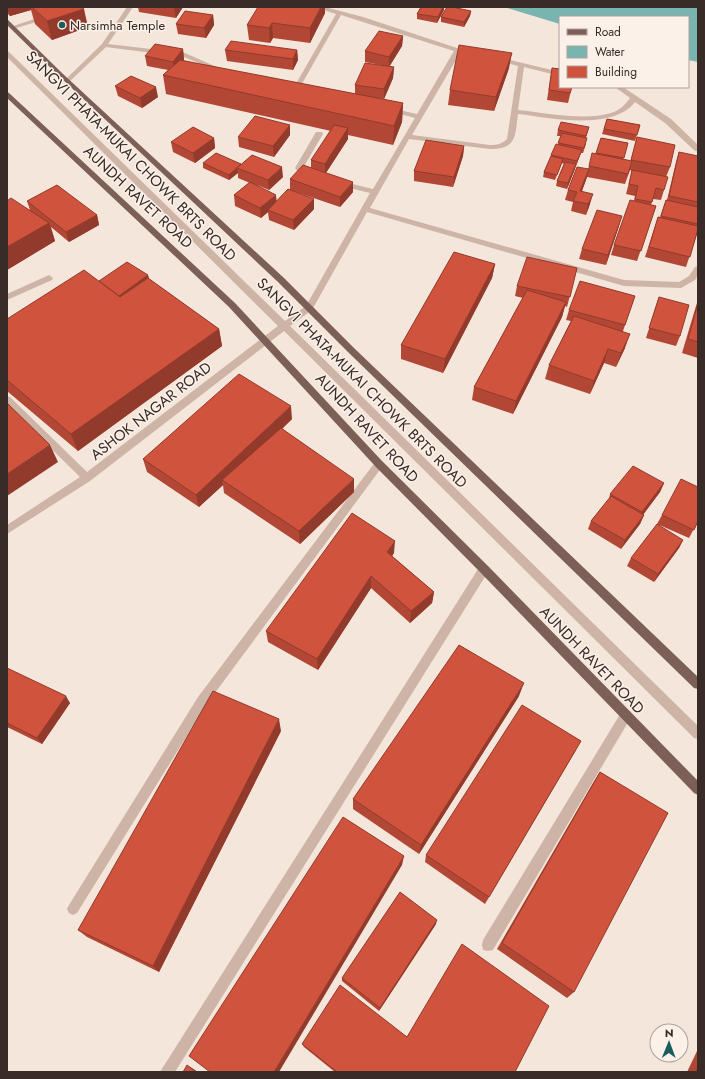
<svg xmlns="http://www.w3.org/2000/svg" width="705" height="1079" font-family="Jost,sans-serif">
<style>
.water{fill:#78b4b0}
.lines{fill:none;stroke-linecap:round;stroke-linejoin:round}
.minor{fill:#cdb4a6;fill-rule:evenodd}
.major{fill:#7c6057;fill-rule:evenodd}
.wall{fill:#b34735}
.shaded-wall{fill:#923a2b}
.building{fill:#d0533e;stroke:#923a2b}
.poi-dot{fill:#195e5c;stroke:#fbf1e8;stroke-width:1.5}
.labels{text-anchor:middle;stroke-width:3;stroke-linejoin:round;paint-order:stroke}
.far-poi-label{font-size:13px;fill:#392b28;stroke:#fbf1e8;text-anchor:start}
.street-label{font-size:15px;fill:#392b28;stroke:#fbf1e8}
</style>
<rect width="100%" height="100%" fill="#f4e6db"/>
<!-- water -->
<path class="water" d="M504,7H698V62L688,60V17H560V24Z"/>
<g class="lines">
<!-- minor -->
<g class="minor">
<path d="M127,7H133L108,44L185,53L226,71L221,72L184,57L106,47L69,82H65V80L102,44Z"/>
<path d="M314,7H325L363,17L466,51V53H460L412,135L490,145C497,145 502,144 507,139L518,66L496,60V58L498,57L560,72V76L524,67L518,110C546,113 585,121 611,113C619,111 625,105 630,98L615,87H623L671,119L698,145V151H695L665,123L635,102C613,131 551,118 518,114C515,136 517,149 490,149L409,139L370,208L624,280L679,282L689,276L695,267L698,266V275L695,280L681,288L624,286L367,212L312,310L290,326L698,726V739L694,738L284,331L90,481L7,534V525L80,477L7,405V396L10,397L87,472L278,326L7,57V51L9,52L285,321L306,306L370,193L337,185L336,183L340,181L373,189L415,118L386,110L390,108L417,114L454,51L341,15L299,89L294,90L293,89L336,14Z"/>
<path d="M47,15L50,17L49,18L13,29L10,27Z"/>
<path d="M316,132H322L323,134L303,168L305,170L314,173V177C306,178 299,174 295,168Z"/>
<path d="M49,275L53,278L52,280L7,300V294Z"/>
<path d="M379,460L382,461L384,464L382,467L206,705L77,913L73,915L69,913L67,909L69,905L198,697L376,461Z"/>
<path d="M484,565L488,566L489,569L488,572L175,1072H160L480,566Z"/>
<path d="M626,710L630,711L632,715L630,719L493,950L488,951L483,950L482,945L483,940L622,711Z"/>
</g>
<!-- major -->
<g class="major">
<path d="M7,19L63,74L284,278L355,349L698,677V689L694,688L349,353L278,282L59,76L7,25Z"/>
<path d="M7,92L9,93L235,303L382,461L488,566L698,781V795L694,793L480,572L376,467L229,307L7,98Z"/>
</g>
</g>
<!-- wall -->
<g class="wall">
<path d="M7,7H82L88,27L52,40L35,24L31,10L10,16L7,13Z"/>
<path d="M138,7H183L176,18L139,12Z"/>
<path d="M421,7H444V10L437,23L417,19V14Z"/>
<path d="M471,11L470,16L464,27L441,22V17Z"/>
<path d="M325,13L310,43L273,38L270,43L249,40L247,25Z"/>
<path d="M213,15L214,25L206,38L178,34L176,24Z"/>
<path d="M403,36L402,46L389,67H394L393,78L384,99L376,98L403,103L402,122L393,145L348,135V139L326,173L353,192L340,207L290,190V179L311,168V160L331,131L166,94L163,75L168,70L147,66L145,56L183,49L184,60L183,61L355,94V85L386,66L365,62V51Z"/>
<path d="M225,50H297L298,60L293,70L227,61Z"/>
<path d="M509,68L494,111L448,105L450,90Z"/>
<path d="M552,68L572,87L568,103L547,100Z"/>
<path d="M115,86L158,97L142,108L118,96Z"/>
<path d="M607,119L640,125L635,141L602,134Z"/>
<path d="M290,125V135L274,157L239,147L238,137Z"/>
<path d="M589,127L586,138V144L583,153H581L567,189L556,186L557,181L564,164L562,163L555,180L543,177L544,172L550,159L551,155L558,145L561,136H557L558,130Z"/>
<path d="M637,137L670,167L666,177L664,190L661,200L653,199L651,205L656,206L637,261L611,255L614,245L634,201L635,196L626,194L632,171L630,170L625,184L587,177L582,191L590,204L586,215L571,211L573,202L565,200L568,190L588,169L589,166L596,154L601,138L628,143L623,159L631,161Z"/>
<path d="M214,138L215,148L195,163L173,152L171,142Z"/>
<path d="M464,146L463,156L453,187L414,181V171Z"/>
<path d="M679,152L698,156V231L686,267L645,257L658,217H660L666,200H667L676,162Z"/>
<path d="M203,163L241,164L283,177L269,190L257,185L277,201L314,209L294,230L269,220L268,212L261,218L235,206L234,195L250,183L238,178V173L229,180L203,168Z"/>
<path d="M7,201L30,210L27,201L97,215L99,225L69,242L51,227L55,241L7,270Z"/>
<path d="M619,226L606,265L579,259L582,249Z"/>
<path d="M495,264L492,278L443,373L401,359V345Z"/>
<path d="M577,268L567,307L565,306L562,317L513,414L472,400L474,387L523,298L515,296L517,286Z"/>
<path d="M148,275L149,279L219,329L222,346L78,451L7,391V319L99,281Z"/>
<path d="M635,296L623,331L625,348L616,367L604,363L590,394L545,379L549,365L571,321L566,320L569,310Z"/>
<path d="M659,297L680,336L676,346L646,338Z"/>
<path d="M698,300V358L682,353L696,306Z"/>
<path d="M292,419L282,429L354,492L300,544L224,493L223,485L199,507L147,472L143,459Z"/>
<path d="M664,483L660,492L643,515H644L640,524L621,549L588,529L591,521L609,499L610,494Z"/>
<path d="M662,515L698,521L689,538L657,524Z"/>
<path d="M683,540L679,548L654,582L627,566L631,558Z"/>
<path d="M394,553L392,556L434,592L432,603L410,623L371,588L318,670L268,642L266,631Z"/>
<path d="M7,668L70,703L42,744L7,727Z"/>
<path d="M519,696L419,854L353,809V799Z"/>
<path d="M281,731L159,972L87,937L78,930Z"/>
<path d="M576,750L485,904L425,862L426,855Z"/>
<path d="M600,772L574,992L567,998L497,949L593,783Z"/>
<path d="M436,924L379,1011L342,981V978Z"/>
<path d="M407,1037L515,1072H335L304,1047L302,1044Z"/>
<path d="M698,1049V1072H687Z"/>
</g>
<!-- shaded-wall -->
<g class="shaded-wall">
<path d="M7,7H31V10L10,16Z"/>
<path d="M174,7H183L176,18L174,8Z"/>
<path d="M321,7H325V13L310,43V28Z"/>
<path d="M443,7H444V10L437,23L438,17Z"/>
<path d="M84,9L88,27L52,40L47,21Z"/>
<path d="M471,11L470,16L464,27V22Z"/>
<path d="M213,15L214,25L206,38L204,28Z"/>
<path d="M272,23L273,38L270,43L269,28Z"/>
<path d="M403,36L402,46L389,67V57Z"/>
<path d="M183,49L184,60L174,72L173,62Z"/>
<path d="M297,50L298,60L293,70V59Z"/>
<path d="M512,53L509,68L494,111L496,97Z"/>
<path d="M394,67L393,78L384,99V89Z"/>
<path d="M156,87L158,97L142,108L140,98Z"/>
<path d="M403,103L402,122L393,145L394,126Z"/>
<path d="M290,125V135L274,157L273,146Z"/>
<path d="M348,128V139L325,174V164Z"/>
<path d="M214,138L215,148L195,163L193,153Z"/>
<path d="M464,146L463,156L453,187L454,177Z"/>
<path d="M582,150L580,155L576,166L577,161Z"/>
<path d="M576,164L575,169L567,189L568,183Z"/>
<path d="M282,167L283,177L269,190L268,180Z"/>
<path d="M237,168L238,173L229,180V175Z"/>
<path d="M589,169L586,180L578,201L580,191Z"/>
<path d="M353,182V192L340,207V197Z"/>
<path d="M593,194L590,204L586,215L588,204Z"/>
<path d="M276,195L277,205L268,210V212L261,218L260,208Z"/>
<path d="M314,199V209L294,230L293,220Z"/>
<path d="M97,215L99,225L69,242L66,232Z"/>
<path d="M622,216L619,226L606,265L608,255Z"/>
<path d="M49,223L55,241L7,270V247Z"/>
<path d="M495,264L492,278L443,373L445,359Z"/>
<path d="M148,275L150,285L120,307L117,297Z"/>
<path d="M566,302L562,317L513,414L516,401Z"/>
<path d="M219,329L222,346L78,451L71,434Z"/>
<path d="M630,334L625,348L616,367L621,353Z"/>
<path d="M608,349L604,363L590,394L594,381Z"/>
<path d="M291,406L292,419L225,482L222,480L223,485L199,507L196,495Z"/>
<path d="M50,445L58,462L7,496V474Z"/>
<path d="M354,479V492L300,544L299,531Z"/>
<path d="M664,483L660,492L638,521L642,512Z"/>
<path d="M644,515L640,524L621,549L625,540Z"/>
<path d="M683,540L679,548L654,582L658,574Z"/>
<path d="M395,541L394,553L387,564V552Z"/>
<path d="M371,576V588L318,670L317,659Z"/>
<path d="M434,592L432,603L410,623L411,611Z"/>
<path d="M524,683L519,696L419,854L421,845Z"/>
<path d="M66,696L70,703L42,744L37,738Z"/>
<path d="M279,719L281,731L159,972L153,966Z"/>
<path d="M404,856L402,865L279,1072H274Z"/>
<path d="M437,920L436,924L379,1011L380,1008Z"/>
<path d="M187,1065L192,1068L198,1072H196Z"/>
</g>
<!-- building -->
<g class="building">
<path d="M32,7H82L84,9L47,21Z"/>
<path d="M258,7H321L310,28L272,23L269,28L247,25Z"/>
<path d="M421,7H443L438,17L417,14Z"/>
<path d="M447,7H452L471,11L464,22L441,17Z"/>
<path d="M185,11L213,15L204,28L176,24Z"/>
<path d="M379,31L403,36L389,57L365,51Z"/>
<path d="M231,41L297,50L293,59L225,50Z"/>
<path d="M155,44L183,49L173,62L145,56Z"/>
<path d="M459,45L512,53L496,97L450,90Z"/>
<path d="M180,60L403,103L394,126L163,75Z"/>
<path d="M365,63L394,67L384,89L355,85Z"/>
<path d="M552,68L560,69V87H572L570,93L549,90Z"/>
<path d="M131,76L156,87L140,98L115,86Z"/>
<path d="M255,116L290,125L273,146L238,137Z"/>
<path d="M607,119L640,125L637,135L604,129Z"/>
<path d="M561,122L589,127L586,136L558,130Z"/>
<path d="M334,125L348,128L325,164L311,160Z"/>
<path d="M193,127L214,138L193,153L171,142Z"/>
<path d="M562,133L587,138L584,148L558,143Z"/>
<path d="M637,137L675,145L670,167L631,160Z"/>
<path d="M601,138L628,143L624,158L596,153Z"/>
<path d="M426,140L464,146L454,177L414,171Z"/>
<path d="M556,144L582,150L577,161L551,155Z"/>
<path d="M679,152L698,156V202L669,196Z"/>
<path d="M216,153L241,164L229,175L203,163Z"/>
<path d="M592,153L632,161L628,174L589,166Z"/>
<path d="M252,155L282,167L268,180L237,168Z"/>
<path d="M551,156L563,159L557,175L544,172Z"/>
<path d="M565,162L576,164L568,183L557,181Z"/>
<path d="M303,165L353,182L340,197L290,179Z"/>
<path d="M577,167L589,169L580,191L593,194L588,204L573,201L577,192L568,190Z"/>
<path d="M632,170L668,177L664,190L656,188L652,202L635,199L638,186L629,184Z"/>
<path d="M250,182L276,195L260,208L234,195Z"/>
<path d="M57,185L97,215L66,232L27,201Z"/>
<path d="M288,189L314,199L293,220L268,210Z"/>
<path d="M11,198L49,223L7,247V201Z"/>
<path d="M630,200L656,206L641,251L614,245Z"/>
<path d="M666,200L698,207V224L661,216Z"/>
<path d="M597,210L622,216L608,255L582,249Z"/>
<path d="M658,217L698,226V229L690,257L649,247Z"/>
<path d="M454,252L495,264L445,359L401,345Z"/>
<path d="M527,257L577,268L570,297L517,286Z"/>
<path d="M127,262L148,275L119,296L99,281Z"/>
<path d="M84,270L120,297L148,278L219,329L71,434L7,380V319Z"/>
<path d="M580,281L635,296L625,325L569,310Z"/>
<path d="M527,290L566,302L516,401L474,387Z"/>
<path d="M659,297L689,305L680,336L649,328Z"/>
<path d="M698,303V342L688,339Z"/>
<path d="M574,316L630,334L621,353L608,349L594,381L549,365Z"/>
<path d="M239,374L291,406L196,495L143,459Z"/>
<path d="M7,403L50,445L7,474Z"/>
<path d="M281,428L354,479L299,531L222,480Z"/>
<path d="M633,466L664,483L642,512L610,494Z"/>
<path d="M681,479L698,487V521L694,530L662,515Z"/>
<path d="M611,496L644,515L625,540L591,521Z"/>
<path d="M352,513L395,541L387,552L434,592L411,611L371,576L317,659L266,631Z"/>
<path d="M657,524L683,540L658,574L631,558Z"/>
<path d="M459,645L524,683L421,845L353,799Z"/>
<path d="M7,668L66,696L37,738L7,723Z"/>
<path d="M213,691L279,719L153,966L78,930Z"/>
<path d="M522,705L581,741L489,897L426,855Z"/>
<path d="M600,772L668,813L574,992L502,943Z"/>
<path d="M343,817L404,856L274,1072H210L189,1056Z"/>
<path d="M400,892L437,920L380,1008L342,978Z"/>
<path d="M462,944L549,1006L515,1072H337L302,1044L340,985L407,1037Z"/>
<path d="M187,1065L196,1072H183Z"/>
<path d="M698,1067V1072H696Z"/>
</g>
<!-- markers -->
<circle class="poi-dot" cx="62" cy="25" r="4"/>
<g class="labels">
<!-- far-poi labels -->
<g class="far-poi-label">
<text x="70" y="30">Narsimha Temple</text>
</g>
<!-- street labels -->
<g class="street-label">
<text transform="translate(131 156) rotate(45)" y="5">SANGVI PHATA-MUKAI CHOWK BRTS ROAD</text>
<text transform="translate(138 197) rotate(43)" y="5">AUNDH RAVET ROAD</text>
<text transform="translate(362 383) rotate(45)" y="5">SANGVI PHATA-MUKAI CHOWK BRTS ROAD</text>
<text transform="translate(151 411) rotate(-38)" y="5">ASHOK NAGAR ROAD</text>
<text transform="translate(367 428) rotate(47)" y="5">AUNDH RAVET ROAD</text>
<text transform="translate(592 660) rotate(46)" y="5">AUNDH RAVET ROAD</text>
</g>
</g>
<!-- border -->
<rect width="705" height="1079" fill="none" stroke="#392b28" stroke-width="16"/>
<!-- legend -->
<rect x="559" y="16" width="130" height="72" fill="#fbf1e8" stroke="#ada29b"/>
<rect x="567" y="29" width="20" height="6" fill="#7c6057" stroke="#ada29b"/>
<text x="595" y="36" font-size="12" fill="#392b28">Road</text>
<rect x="567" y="46" width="20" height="12" fill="#78b4b0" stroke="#ada29b"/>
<text x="595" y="56" font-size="12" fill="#392b28">Water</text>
<rect x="567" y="66" width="20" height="12" fill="#d0533e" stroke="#ada29b"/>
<text x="595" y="76" font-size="12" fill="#392b28">Building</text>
<!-- north arrow -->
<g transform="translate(669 1043) rotate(1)"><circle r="19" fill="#fbf1e8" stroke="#ada29b"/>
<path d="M0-3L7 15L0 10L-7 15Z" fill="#195e5c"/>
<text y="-6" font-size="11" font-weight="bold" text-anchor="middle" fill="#392b28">N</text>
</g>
</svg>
